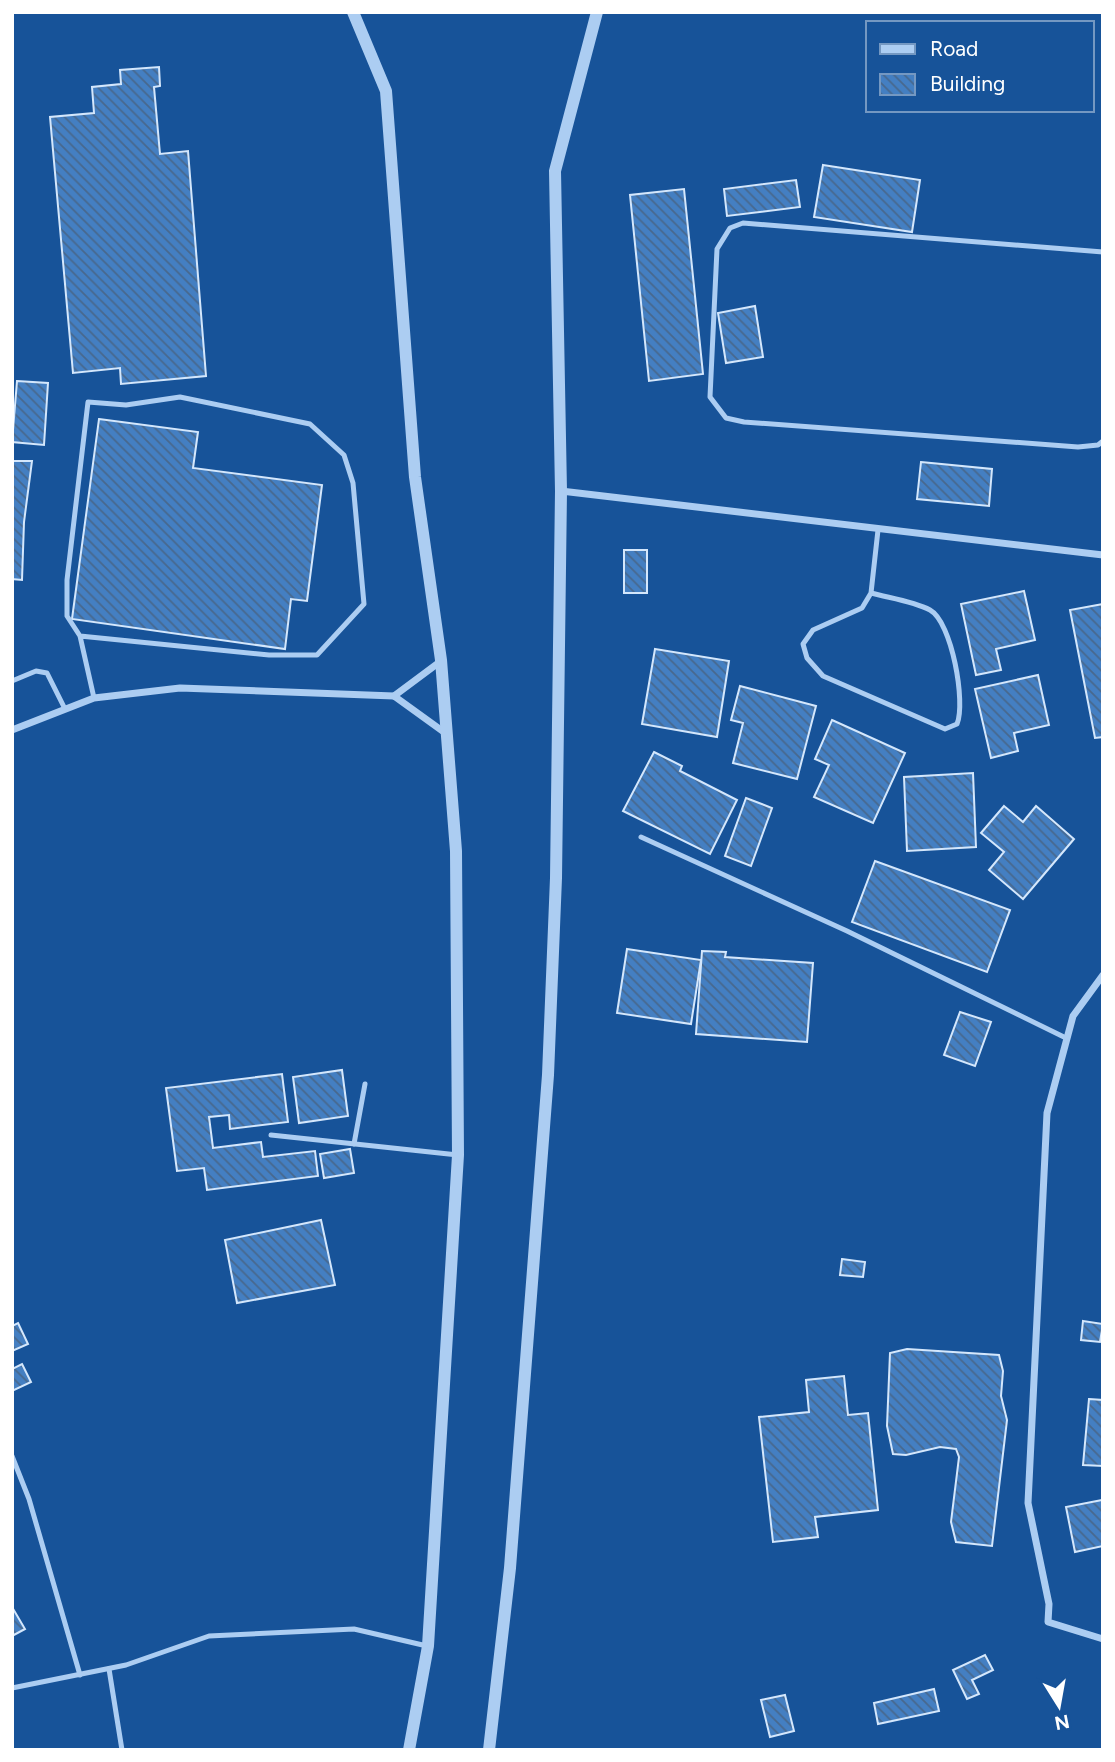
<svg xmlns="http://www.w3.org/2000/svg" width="1115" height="1762" font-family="Figtree,sans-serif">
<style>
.building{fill:url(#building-back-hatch);stroke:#d4e7fc;stroke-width:2}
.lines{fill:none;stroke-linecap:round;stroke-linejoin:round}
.service{stroke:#accdf2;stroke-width:5}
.minor{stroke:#accdf2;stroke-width:7}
.tertiary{stroke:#accdf2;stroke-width:12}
</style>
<defs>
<pattern id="building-back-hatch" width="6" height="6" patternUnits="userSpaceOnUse" patternTransform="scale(1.75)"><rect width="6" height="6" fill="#447fc2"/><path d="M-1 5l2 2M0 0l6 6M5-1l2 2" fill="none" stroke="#48688d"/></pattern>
</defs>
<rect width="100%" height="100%" fill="#175399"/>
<!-- building -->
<g class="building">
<path d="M159,67L160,86L154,87L160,154L188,151L206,376L121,384L120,368L73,373L50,117L94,113L92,87L121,84L120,70Z"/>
<path d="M823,165L920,180L912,232L814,217Z"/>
<path d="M796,180L800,207L727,216L724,189Z"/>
<path d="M684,189L703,374L649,381L630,195Z"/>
<path d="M755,306L763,357L726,363L718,313Z"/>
<path d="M17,381L48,383L44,445L12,442Z"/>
<path d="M99,419L198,432L193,468L322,485L307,601L291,599L285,649L72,619Z"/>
<path d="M12,461H32L24,522L22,580L12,579Z"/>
<path d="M921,462L992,469L989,506L917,499Z"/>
<rect x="624" y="550" width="23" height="43"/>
<path d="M1024,591L1035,640L996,649L1001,670L976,675L961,604Z"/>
<path d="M1103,604V737L1095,738L1070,610Z"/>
<path d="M655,649L729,661L717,737L642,724Z"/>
<path d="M1038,675L1049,725L1014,733L1018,751L991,758L975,689Z"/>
<path d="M740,686L816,706L797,779L733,763L743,723L731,720Z"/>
<path d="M832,720L905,753L873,823L814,797L829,765L815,759Z"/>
<path d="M654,752L682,766L680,771L737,800L710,854L623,811Z"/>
<path d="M973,773L976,847L907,851L904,777Z"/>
<path d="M746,798L772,808L751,866L725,856Z"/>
<path d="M1004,806L1023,822L1036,806L1074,839L1023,899L989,870L1004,852L981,833Z"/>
<path d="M875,861L1010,910L987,972L852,922Z"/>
<path d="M627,949L701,960L691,1024L617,1013Z"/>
<path d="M702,951L726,952L725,957L813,963L807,1042L696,1034Z"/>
<path d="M960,1012L991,1022L975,1066L944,1055Z"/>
<path d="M342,1070L348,1116L299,1123L293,1077Z"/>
<path d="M282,1074L288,1122L230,1129L229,1115L209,1117L213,1148L261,1142L263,1157L315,1151L318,1176L207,1190L204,1168L177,1171L166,1088Z"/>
<path d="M350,1149L354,1173L324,1178L320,1154Z"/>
<path d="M321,1220L335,1285L237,1303L225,1240Z"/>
<path d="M842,1259L865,1262L863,1277L840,1275Z"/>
<path d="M1083,1321L1103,1324L1100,1342L1081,1340Z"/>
<path d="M18,1323L28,1344L12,1351V1326Z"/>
<path d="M907,1349L999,1355L1003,1371L1001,1396L1007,1420L992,1546L956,1542L951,1522L959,1457L956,1449L940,1447L906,1455L893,1454L887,1426L890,1353Z"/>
<path d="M22,1364L31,1382L12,1391V1369Z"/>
<path d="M844,1376L848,1415L868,1413L878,1510L815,1517L818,1537L773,1542L759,1417L809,1412L806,1380Z"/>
<path d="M1089,1399L1103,1400V1466L1083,1465Z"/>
<path d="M1102,1500L1103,1546L1075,1552L1066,1507Z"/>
<path d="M12,1607L25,1629L12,1636Z"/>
<path d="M985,1655L993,1670L972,1680L979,1694L967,1699L953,1670Z"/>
<path d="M934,1689L939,1711L878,1724L874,1703Z"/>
<path d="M785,1695L794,1731L770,1737L761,1700Z"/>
</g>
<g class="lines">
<!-- service -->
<g class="service">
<path d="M1103,252L743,223L730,228L717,249L710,397L726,418L744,422L1078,447L1098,445L1103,441"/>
<path d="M871,593C889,598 913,601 930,610C952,622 966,703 957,724L945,729L823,676L807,658L803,644L813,630L862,608L871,593L878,530"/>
<path d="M80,636L269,655H317L364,604L353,483L344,455L310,424L180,397L126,405L88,402L67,580V616L80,636L94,698"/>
<path d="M12,681L36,671L47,673L65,709"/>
<path d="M641,837L847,931L1066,1038"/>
<path d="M271,1135L458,1155"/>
<path d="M354,1144L365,1084"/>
<path d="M12,1456L29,1499L80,1675"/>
<path d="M109,1669L122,1750"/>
<path d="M12,1688L126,1665L209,1636L354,1629L427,1646"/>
</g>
<!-- minor -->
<g class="minor">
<path d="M561,491L1103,555"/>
<path d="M394,696L441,661"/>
<path d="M12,730L94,698L180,688L394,696L448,735"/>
<path d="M1103,975L1073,1016L1047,1113L1028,1503L1049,1604L1048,1622L1103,1639"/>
</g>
<!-- tertiary -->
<g class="tertiary">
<path d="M353,12L386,91L415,477L441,660L456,851L458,1155L428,1646L409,1750"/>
<path d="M489,1750L510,1568L548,1075L556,878L561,491L555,171L597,12"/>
</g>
</g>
<!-- border -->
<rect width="1115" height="1762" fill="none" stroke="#ffffff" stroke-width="28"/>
<!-- legend -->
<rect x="866" y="21" width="228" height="91" fill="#175399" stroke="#7498c2" stroke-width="2"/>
<rect x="880" y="44" width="35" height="10" fill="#accdf2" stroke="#7498c2" stroke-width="2"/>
<text x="930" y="56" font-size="21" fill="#ffffff">Road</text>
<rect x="880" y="74" width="35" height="21" fill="url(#building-back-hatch)" stroke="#7498c2" stroke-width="2"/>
<text x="930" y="91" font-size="21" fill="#ffffff">Building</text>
<!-- north arrow -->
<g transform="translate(1059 1706) rotate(169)" stroke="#175399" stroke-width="5" paint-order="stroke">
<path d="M0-5L12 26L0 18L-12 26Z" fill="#ffffff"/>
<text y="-10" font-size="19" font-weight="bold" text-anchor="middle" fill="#ffffff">N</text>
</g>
</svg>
